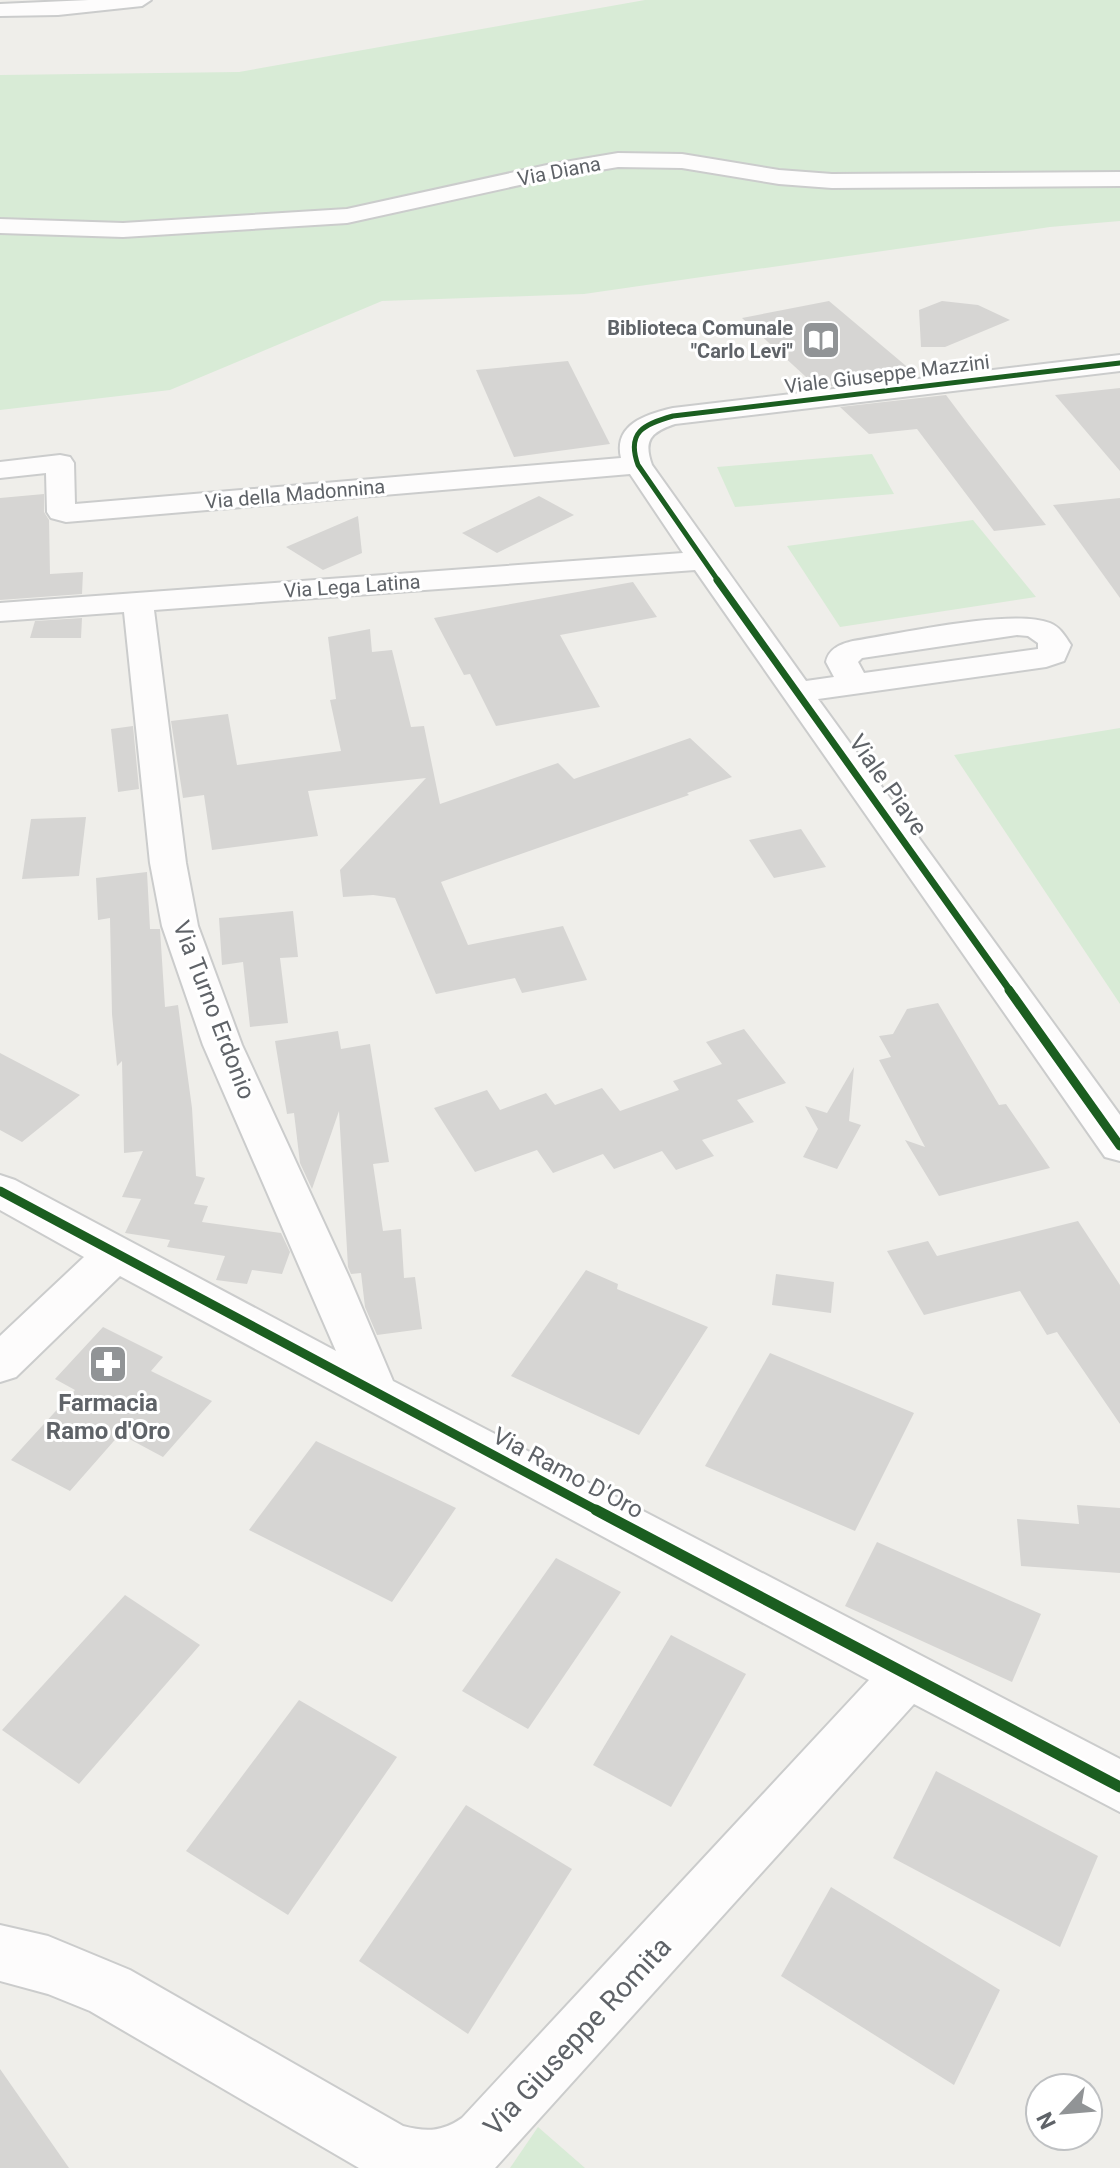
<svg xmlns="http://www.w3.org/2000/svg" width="1120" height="2168" font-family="Roboto,sans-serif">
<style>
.green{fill:#d8ebd6}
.building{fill:#d6d5d3}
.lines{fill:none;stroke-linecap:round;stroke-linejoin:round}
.minor-casing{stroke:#cbcccc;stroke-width:4}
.minor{fill:#fdfcfc;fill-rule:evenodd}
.cycleway-far3-casing{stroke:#fff;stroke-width:8}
.cycleway-far2-casing{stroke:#fff;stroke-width:11}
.cycleway-far1-casing{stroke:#fff;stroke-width:14}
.cycleway-casing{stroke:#fff;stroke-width:16}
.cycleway-far3{stroke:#1b5e20;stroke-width:5}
.cycleway-far2{stroke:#1b5e20;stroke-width:7}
.cycleway-far1{stroke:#1b5e20;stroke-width:9}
.cycleway{stroke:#1b5e20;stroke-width:11}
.labels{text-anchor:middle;stroke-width:6;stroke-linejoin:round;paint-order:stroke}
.far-street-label{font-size:20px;fill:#5f6368;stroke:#fff}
.far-poi-label{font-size:20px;font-weight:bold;fill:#5f6368;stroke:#fff;text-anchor:end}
.street-label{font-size:24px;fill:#5f6368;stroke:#fff}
.poi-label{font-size:24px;font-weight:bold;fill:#5f6368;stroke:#fff}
.near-street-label{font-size:28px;fill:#5f6368;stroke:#fff}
</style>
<rect width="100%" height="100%" fill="#efeeea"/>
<!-- green -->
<g class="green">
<path d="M645,0H1120V221L1050,227L584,294L382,301L170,390L0,410V75L239,72Z"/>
<path d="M872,454L894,494L735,507L717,467Z"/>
<path d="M973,520L1036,597L840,627L787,546Z"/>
<path d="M1120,728V1004L954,755Z"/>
<path d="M538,2127L585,2168H510Z"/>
</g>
<!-- building -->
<g class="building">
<path d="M829,301L918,376L818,388L742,318Z"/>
<path d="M942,301L978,305L1010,320L945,347H921L919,310Z"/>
<path d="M568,361L610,444L514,457L476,370Z"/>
<path d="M1120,388V471L1055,395Z"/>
<path d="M946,395L967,423L1046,525L994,531L917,429L869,434L840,407Z"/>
<path d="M44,494V512L49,520L50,574L83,572L82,594L0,600V498Z"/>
<path d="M539,496L574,515L497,553L462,533Z"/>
<path d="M1120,498V598L1053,505Z"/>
<path d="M358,516L362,553L323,570L286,547Z"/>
<path d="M633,582L657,617L560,635L600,707L496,726L470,674L464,675L434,618Z"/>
<path d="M82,618L81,638H30L35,621Z"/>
<path d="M370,629L372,652L392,650L411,727L424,726L440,804L558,763L574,779L690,738L732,777L687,793L689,795L441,882L468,945L563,926L587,980L522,993L515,978L436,994L395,898L373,895L343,897L340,870L426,778L308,791L318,836L212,850L204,795L183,798L171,721L228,714L237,765L341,751L330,700L336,699L328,637Z"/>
<path d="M133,726L139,789L118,792L111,729Z"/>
<path d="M86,817L79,876L22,879L31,819Z"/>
<path d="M801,829L826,867L774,878L749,840Z"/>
<path d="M147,872L150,929H160L165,1007L178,1005L192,1108L196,1176L205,1178L194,1204L208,1206L202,1222L281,1233L290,1252L282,1274L252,1270L247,1284L216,1280L225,1256L167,1247L170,1240L125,1233L141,1199L122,1197L143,1151L124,1153L122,1061L117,1066L112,1014L110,918L98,920L96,878Z"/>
<path d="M293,911L298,957L280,958L288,1023L250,1027L243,962L222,965L219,918Z"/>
<path d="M938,1003L999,1105L1006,1104L1050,1168L939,1196L905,1140L925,1147L879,1060L891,1057L879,1036L893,1034L907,1009Z"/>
<path d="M744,1029L786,1083L737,1100L754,1122L702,1140L714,1156L676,1170L662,1151L614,1169L603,1154L553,1173L537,1150L475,1172L434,1108L487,1090L500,1110L546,1093L555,1105L602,1088L620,1111L679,1090L673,1081L722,1064L706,1042Z"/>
<path d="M338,1031L341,1049L370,1044L389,1162L373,1164L383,1231L401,1229L404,1278L415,1277L422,1329L377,1335L365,1307L361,1273L351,1274L348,1267L339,1111L312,1189L300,1163L294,1113L287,1114L275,1041Z"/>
<path d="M0,1053L80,1095L22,1142L0,1130Z"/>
<path d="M854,1067L849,1121L861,1125L837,1169L803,1157L818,1129L805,1106L827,1113Z"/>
<path d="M1078,1221L1120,1285V1424L1057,1332L1047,1335L1020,1291L924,1315L887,1251L928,1241L937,1256Z"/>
<path d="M586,1270L618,1284L617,1289L708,1327L639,1435L511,1376Z"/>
<path d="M776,1274L834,1282L831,1313L772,1305Z"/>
<path d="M103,1327L163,1357L151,1371L212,1401L163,1457L120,1434L70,1491L11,1460L75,1390L55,1379Z"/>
<path d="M770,1353L914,1413L855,1531L705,1466Z"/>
<path d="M316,1441L456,1508L392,1602L249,1530Z"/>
<path d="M1077,1505L1120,1508V1573L1021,1566L1017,1519L1079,1524Z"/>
<path d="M877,1542L1041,1614L1012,1682L845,1606Z"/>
<path d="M556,1558L621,1592L528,1729L462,1691Z"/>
<path d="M125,1595L200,1645L79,1784L2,1730Z"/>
<path d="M671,1635L746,1674L671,1807L593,1765Z"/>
<path d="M299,1700L397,1757L288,1915L186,1851Z"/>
<path d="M936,1771L1098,1856L1060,1947L893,1858Z"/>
<path d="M466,1805L572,1869L468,2034L359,1961Z"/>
<path d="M831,1887L1000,1990L954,2085L781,1976Z"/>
<path d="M0,2069L69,2168H0Z"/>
</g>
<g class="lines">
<defs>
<g id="minor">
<path d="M89,0H151L142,6L58,15L0,16V4Z"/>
<path d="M618,153L682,154L779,170L832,174L1120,172V186L832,188L779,184L682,168L618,167L547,179L347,223L123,237L0,233V219L123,223L347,209L547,165Z"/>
<path d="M1120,355V371L675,424C651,432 643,440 652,465L806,681L834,677L826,662C829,648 841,644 853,641C898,634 1012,608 1050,623C1060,627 1065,636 1071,645L1064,661L1046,667L818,699L1120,1115V1161L1105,1157L695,570L154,610L186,863L198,926L242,1045L349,1277L393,1381L1120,1759V1812L914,1704L495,2168H359L90,2011L48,1994L0,1981V1925L48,1936L130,1970L403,2126C426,2132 442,2132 462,2118L869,1680L120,1276L16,1377L0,1382V1336L84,1257L0,1210V1175L15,1180L336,1351L203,1045L162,926L150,863L124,612L0,621V603L683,553L630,474L66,522L51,518L47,512L46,473L0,478V462L60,455L70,457L74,463L75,504L621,458C613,424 647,414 673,408ZM1017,635L1028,636L1038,643V649L864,673L858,662L862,658Z"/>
</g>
</defs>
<!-- minor casing -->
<use href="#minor" class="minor-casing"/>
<!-- minor -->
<use href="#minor" class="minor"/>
<defs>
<path id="cycleway-far3" d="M719,582L638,465C626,432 644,424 673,416L1120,363"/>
<path id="cycleway-far2" d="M717,580L1011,992"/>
<g id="cycleway-far1">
<path d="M1009,990L1120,1146"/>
<path d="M0,1191L600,1512"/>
</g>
<path id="cycleway" d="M596,1510L1120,1787"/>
</defs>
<!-- cycleway-far3 casing -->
<use href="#cycleway-far3" class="cycleway-far3-casing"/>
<!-- cycleway-far2 casing -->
<use href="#cycleway-far2" class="cycleway-far2-casing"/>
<!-- cycleway-far1 casing -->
<use href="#cycleway-far1" class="cycleway-far1-casing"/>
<!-- cycleway casing -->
<use href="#cycleway" class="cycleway-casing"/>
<!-- cycleway-far3 -->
<use href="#cycleway-far3" class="cycleway-far3"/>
<!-- cycleway-far2 -->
<use href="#cycleway-far2" class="cycleway-far2"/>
<!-- cycleway-far1 -->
<use href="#cycleway-far1" class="cycleway-far1"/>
<!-- cycleway -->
<use href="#cycleway" class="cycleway"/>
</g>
<!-- icons -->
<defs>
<symbol id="library-square" viewBox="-11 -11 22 22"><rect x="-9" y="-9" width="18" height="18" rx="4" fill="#919496" stroke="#fff"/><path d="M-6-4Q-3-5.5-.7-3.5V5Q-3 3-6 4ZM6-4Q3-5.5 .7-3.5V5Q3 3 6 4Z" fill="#fff"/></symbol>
<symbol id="pharmacy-square" viewBox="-11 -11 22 22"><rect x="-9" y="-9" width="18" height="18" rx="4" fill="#919496" stroke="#fff"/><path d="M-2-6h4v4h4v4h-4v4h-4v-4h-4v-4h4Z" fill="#fff"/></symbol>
</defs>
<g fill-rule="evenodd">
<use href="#library-square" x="799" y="318" width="44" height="44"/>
<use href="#pharmacy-square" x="86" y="1342" width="44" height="44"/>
</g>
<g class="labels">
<!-- far-street labels -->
<g class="far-street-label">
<text transform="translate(559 171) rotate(-11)" y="7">Via Diana</text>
<text transform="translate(887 374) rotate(-7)" y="7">Viale Giuseppe Mazzini</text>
<text transform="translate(295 494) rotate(-5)" y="7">Via della Madonnina</text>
<text transform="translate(352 586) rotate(-4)" y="7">Via Lega Latina</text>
</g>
<!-- far-poi labels -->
<g class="far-poi-label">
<text x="793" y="335">Biblioteca Comunale<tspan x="793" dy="23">"Carlo Levi"</tspan></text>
</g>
<!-- street labels -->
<g class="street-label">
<text transform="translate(888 785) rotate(55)" y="8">Viale Piave</text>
<text transform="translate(214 1010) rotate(69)" y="8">Via Turno Erdonio</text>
<text transform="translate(568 1473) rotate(28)" y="8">Via Ramo D'Oro</text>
</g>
<!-- poi labels -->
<g class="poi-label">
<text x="108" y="1411">Farmacia<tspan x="108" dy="28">Ramo d'Oro</tspan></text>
</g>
<!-- near-street labels -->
<g class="near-street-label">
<text transform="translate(577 2036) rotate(-47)" y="10">Via Giuseppe Romita</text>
</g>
</g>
<!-- north arrow -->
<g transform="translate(1064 2112) rotate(244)"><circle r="38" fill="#ffffff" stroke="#bfc1c3" stroke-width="2"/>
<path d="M0-6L14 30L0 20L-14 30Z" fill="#919496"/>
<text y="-12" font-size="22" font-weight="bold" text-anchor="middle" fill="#5f6368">N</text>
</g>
</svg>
